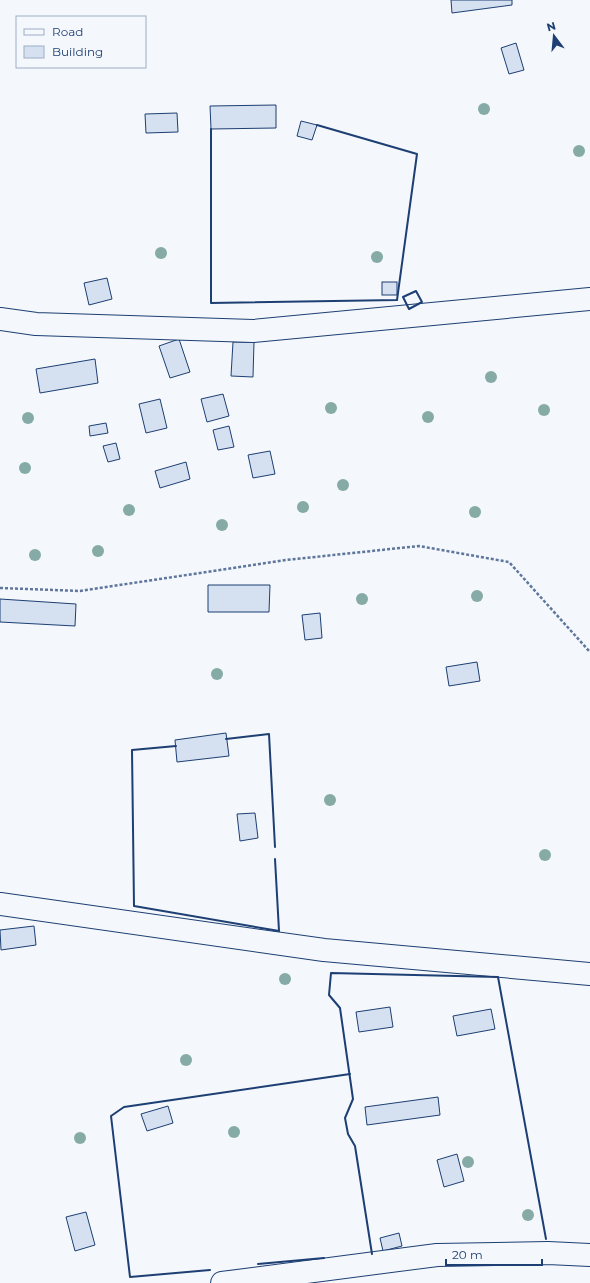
<svg xmlns="http://www.w3.org/2000/svg" width="590" height="1283" font-family="Montserrat,sans-serif">
<style>
.building{fill:#d5e0f0;stroke:#1d3f73}
.lines{fill:none;stroke-linecap:round;stroke-linejoin:round}
.minor-casing{stroke:#1d3f73;stroke-width:24}
.path{stroke:#5e769c;stroke-width:2.5;stroke-dasharray:3 2;stroke-linecap:butt}
.minor{stroke:#f4f7fb;stroke-width:22}
.wall{stroke:#1d3f73;stroke-width:2}
.tree{fill:#86aba6}
</style>
<rect width="100%" height="100%" fill="#f4f7fb"/>
<!-- building -->
<g class="building">
<path d="M451,0H512V5L452,13Z"/>
<path d="M516,43L524,70L509,74L501,48Z"/>
<path d="M276,105V128L211,129L210,106Z"/>
<path d="M177,113L178,132L146,133L145,114Z"/>
<path d="M301,121L317,125L312,140L297,136Z"/>
<path d="M107,278L112,299L89,305L84,283Z"/>
<rect x="382" y="282" width="15" height="13"/>
<path d="M179,339L190,372L170,378L159,346Z"/>
<path d="M233,342H254L253,377L231,376Z"/>
<path d="M95,359L98,383L40,393L36,369Z"/>
<path d="M223,394L229,416L207,422L201,399Z"/>
<path d="M160,399L167,428L146,433L139,404Z"/>
<path d="M106,423L108,433L90,436L89,426Z"/>
<path d="M229,426L234,447L218,450L213,430Z"/>
<path d="M116,443L120,459L108,462L103,446Z"/>
<path d="M270,451L275,474L253,478L248,455Z"/>
<path d="M186,462L190,479L160,488L155,471Z"/>
<path d="M208,585H270L269,612H208Z"/>
<path d="M0,599L76,604L75,626L0,622Z"/>
<path d="M320,613L322,638L305,640L302,615Z"/>
<path d="M477,662L480,681L449,686L446,667Z"/>
<path d="M226,733L229,756L177,762L175,740Z"/>
<path d="M255,813L258,838L240,841L237,814Z"/>
<path d="M34,926L36,945L1,950L0,930Z"/>
<path d="M390,1007L393,1027L359,1032L356,1012Z"/>
<path d="M491,1009L495,1029L457,1036L453,1016Z"/>
<path d="M438,1097L440,1115L367,1125L365,1107Z"/>
<path d="M168,1106L173,1123L147,1131L141,1114Z"/>
<path d="M457,1154L464,1181L444,1187L437,1160Z"/>
<path d="M86,1212L95,1245L75,1251L66,1217Z"/>
<path d="M399,1233L402,1246L383,1251L380,1238Z"/>
</g>
<g class="lines">
<defs>
<g id="minor">
<path d="M0,319L36,324L253,331L590,299"/>
<path d="M0,904L324,950L590,974"/>
<path d="M222,1283L437,1255L548,1253L590,1255"/>
</g>
</defs>
<!-- minor casing -->
<use href="#minor" class="minor-casing"/>
<!-- path -->
<path class="path" d="M0,588L80,591L286,560L419,546L509,562L590,652"/>
<!-- minor -->
<use href="#minor" class="minor"/>
<!-- wall -->
<g class="wall">
<path d="M211,129V303L397,300L417,154L317,125"/>
<path d="M416,291L422,302L409,309L403,297Z"/>
<path d="M226,739L269,734L275,847"/>
<path d="M176,746L132,750L134,906L279,931L275,859"/>
<path d="M372,1254L355,1146L348,1134L345,1118L353,1099L340,1008L329,995L331,973L498,977L546,1239"/>
<path d="M258,1264L324,1258"/>
<path d="M210,1270L130,1277L111,1116L124,1107L350,1074"/>
</g>
</g>
<!-- trees -->
<g class="tree">
<circle cx="484" cy="109" r="6"/>
<circle cx="579" cy="151" r="6"/>
<circle cx="161" cy="253" r="6"/>
<circle cx="377" cy="257" r="6"/>
<circle cx="491" cy="377" r="6"/>
<circle cx="331" cy="408" r="6"/>
<circle cx="544" cy="410" r="6"/>
<circle cx="428" cy="417" r="6"/>
<circle cx="28" cy="418" r="6"/>
<circle cx="25" cy="468" r="6"/>
<circle cx="343" cy="485" r="6"/>
<circle cx="303" cy="507" r="6"/>
<circle cx="129" cy="510" r="6"/>
<circle cx="475" cy="512" r="6"/>
<circle cx="222" cy="525" r="6"/>
<circle cx="98" cy="551" r="6"/>
<circle cx="35" cy="555" r="6"/>
<circle cx="477" cy="596" r="6"/>
<circle cx="362" cy="599" r="6"/>
<circle cx="217" cy="674" r="6"/>
<circle cx="330" cy="800" r="6"/>
<circle cx="545" cy="855" r="6"/>
<circle cx="285" cy="979" r="6"/>
<circle cx="186" cy="1060" r="6"/>
<circle cx="234" cy="1132" r="6"/>
<circle cx="80" cy="1138" r="6"/>
<circle cx="468" cy="1162" r="6"/>
<circle cx="528" cy="1215" r="6"/>
</g>
<!-- legend -->
<rect x="16" y="16" width="130" height="52" fill="#f4f7fb" stroke="#9eadc5"/>
<rect x="24" y="29" width="20" height="6" fill="#f4f7fb" stroke="#9eadc5"/>
<text x="52" y="36" font-size="12" fill="#1d3f73">Road</text>
<rect x="24" y="46" width="20" height="12" fill="#d5e0f0" stroke="#9eadc5"/>
<text x="52" y="56" font-size="12" fill="#1d3f73">Building</text>
<!-- north arrow -->
<g transform="translate(554 36) rotate(344)" stroke="#f4f7fb" stroke-width="3" paint-order="stroke">
<path d="M0-3L7 15L0 10L-7 15Z" fill="#1d3f73"/>
<text y="-6" font-size="11" font-weight="bold" text-anchor="middle" fill="#1d3f73">N</text>
</g>
<!-- scale -->
<path d="M446 1259v6h96v-6" fill="none" stroke="#1d3f73" stroke-width="2"/>
<text x="452" y="1259" font-size="12" fill="#1d3f73" stroke="#f4f7fb" stroke-width="3" paint-order="stroke">20 m</text>
</svg>
